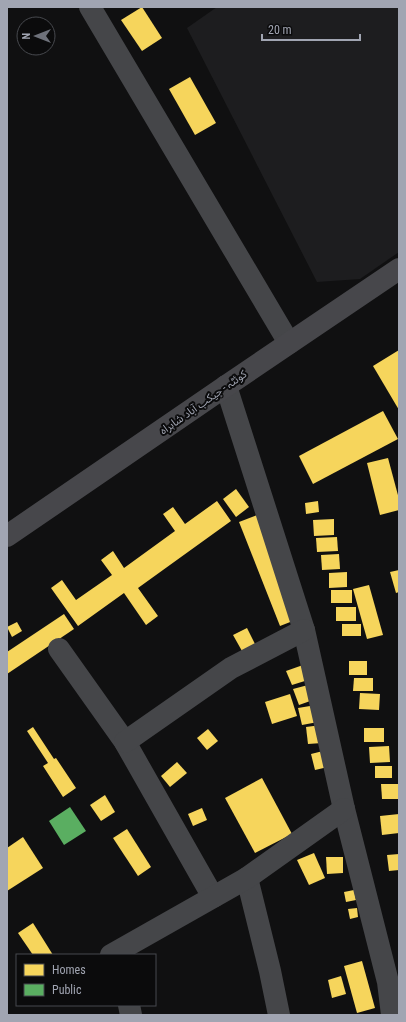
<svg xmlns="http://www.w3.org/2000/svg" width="406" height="1022" font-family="'Roboto Condensed','Noto Sans Arabic',sans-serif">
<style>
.built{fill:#1d1d1f}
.homes{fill:#f6d55c}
.public{fill:#5aae61}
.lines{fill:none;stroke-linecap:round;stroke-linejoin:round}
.street{stroke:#454649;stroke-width:22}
.highway{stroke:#47474b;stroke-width:22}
.labels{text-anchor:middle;stroke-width:4;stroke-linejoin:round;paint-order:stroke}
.street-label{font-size:11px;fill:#a1a5b2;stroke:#0b0b0c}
</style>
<rect width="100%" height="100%" fill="#101011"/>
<!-- built -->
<path class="built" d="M217,7H399V252L360,279L317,282L187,28Z"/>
<!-- homes -->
<g class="homes">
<path d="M142,7L162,38L142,51L121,20Z"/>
<path d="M190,77L216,123L195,135L169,89Z"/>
<path d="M399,350V410L373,366Z"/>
<path d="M383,411L398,439L313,484L299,456Z"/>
<path d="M388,458L399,499V510L380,515L367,463Z"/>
<path d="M236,489L249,507L236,517L223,499Z"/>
<path d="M217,501L231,521L138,588L158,616L146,625L124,593L78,626L51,588L62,580L76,600L112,575L101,560L113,551L124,568L175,531L163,514L173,507L185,524Z"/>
<path d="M318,501L319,512L306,514L305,503Z"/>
<path d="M257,515L298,619L280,626L239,522Z"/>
<path d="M334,519V535L314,536L313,520Z"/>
<path d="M337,537L338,551L317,552L316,538Z"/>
<path d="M339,554L340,569L322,570L321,555Z"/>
<path d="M399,570V592L396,593L390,572Z"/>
<path d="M347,572V587L329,588V573Z"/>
<path d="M369,585L383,635L367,639L353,589Z"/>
<rect x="331" y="590" width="21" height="13"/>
<rect x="336" y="607" width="20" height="14"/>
<path d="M64,614L74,629L7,674V652Z"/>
<path d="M17,622L22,631L12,637L7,627Z"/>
<rect x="342" y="624" width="19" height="12"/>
<path d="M247,628L255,644L242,651L233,635Z"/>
<rect x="349" y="661" width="18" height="14"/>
<path d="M303,665L308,680L292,685L286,671Z"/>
<path d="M354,678H373V691H353Z"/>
<path d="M308,685L313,700L299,705L293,689Z"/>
<path d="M360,693L380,694L379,710L359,709Z"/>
<path d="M290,694L297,716L272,724L265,702Z"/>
<path d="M316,705L318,722L302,725L298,708Z"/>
<path d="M321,725L322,743L308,744L306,727Z"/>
<path d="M33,727L54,759L56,758L76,788L63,797L43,766L48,763L27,731Z"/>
<rect x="364" y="728" width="20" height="14"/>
<path d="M208,729L218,741L207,750L197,738Z"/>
<path d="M389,746L390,762L370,763L369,747Z"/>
<path d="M323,751L328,767L315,770L311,754Z"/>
<path d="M177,762L187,773L170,787L161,776Z"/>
<rect x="375" y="766" width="17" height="12"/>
<path d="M262,778L292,834L255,853L225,798Z"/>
<path d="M381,784H399V799H382Z"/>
<path d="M105,795L115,812L101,821L90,805Z"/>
<path d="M202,808L207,820L193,826L188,814Z"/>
<path d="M399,814V833L382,835L380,816Z"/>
<path d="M127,829L151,867L138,876L113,838Z"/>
<path d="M23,837L43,868L7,891V848Z"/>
<path d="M314,853L325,878L309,885L297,860Z"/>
<path d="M399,854V870L389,871L387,855Z"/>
<path d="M326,857H343V873L327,874Z"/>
<path d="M354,890L356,900L346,902L344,892Z"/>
<path d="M357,908L358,917L350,919L348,909Z"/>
<path d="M33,923L53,955H33L18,933Z"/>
<path d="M362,961L375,1008L357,1013L344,966Z"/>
<path d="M341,976L346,994L332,998L328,980Z"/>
</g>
<!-- public -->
<path class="public" d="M70,807L86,831L64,845L49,821Z"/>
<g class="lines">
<!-- street -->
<g class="street">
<path d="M90,7L289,343"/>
<path d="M226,386L304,630L344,809L388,982L392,1015"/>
<path d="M59,649L125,742L213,897"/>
<path d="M125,742L231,668L304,630"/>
<path d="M247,878L270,971L279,1015"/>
<path d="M111,955L247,878L344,809"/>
<path d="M129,1005L131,1015"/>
</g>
<!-- highway -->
<path class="highway" d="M7,536L226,386L399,269"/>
</g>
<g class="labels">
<!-- street labels -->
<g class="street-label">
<text transform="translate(203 402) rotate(-35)" y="4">کوئٹہ - جیکب آباد شاہراہ</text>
</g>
</g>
<!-- border -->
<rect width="406" height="1022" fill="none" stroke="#a1a5b2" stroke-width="16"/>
<!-- legend -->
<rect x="16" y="954" width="140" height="52" fill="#0b0b0c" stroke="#47494e"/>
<rect x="24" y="964" width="20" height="12" fill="#f6d55c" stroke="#47494e"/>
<text x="52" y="974" font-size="12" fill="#a1a5b2">Homes</text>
<rect x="24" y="984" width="20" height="12" fill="#5aae61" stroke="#47494e"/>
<text x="52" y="994" font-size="12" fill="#a1a5b2">Public</text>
<!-- north arrow -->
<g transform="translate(36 36) rotate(270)"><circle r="19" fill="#0b0b0c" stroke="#47494e"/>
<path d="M0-3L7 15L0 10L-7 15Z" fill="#6e717a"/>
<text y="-6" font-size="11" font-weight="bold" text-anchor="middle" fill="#a1a5b2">N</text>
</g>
<!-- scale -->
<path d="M262 34v6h98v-6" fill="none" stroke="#a1a5b2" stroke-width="2"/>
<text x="268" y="34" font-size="12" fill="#a1a5b2" stroke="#0b0b0c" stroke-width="3" paint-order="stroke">20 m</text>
</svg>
